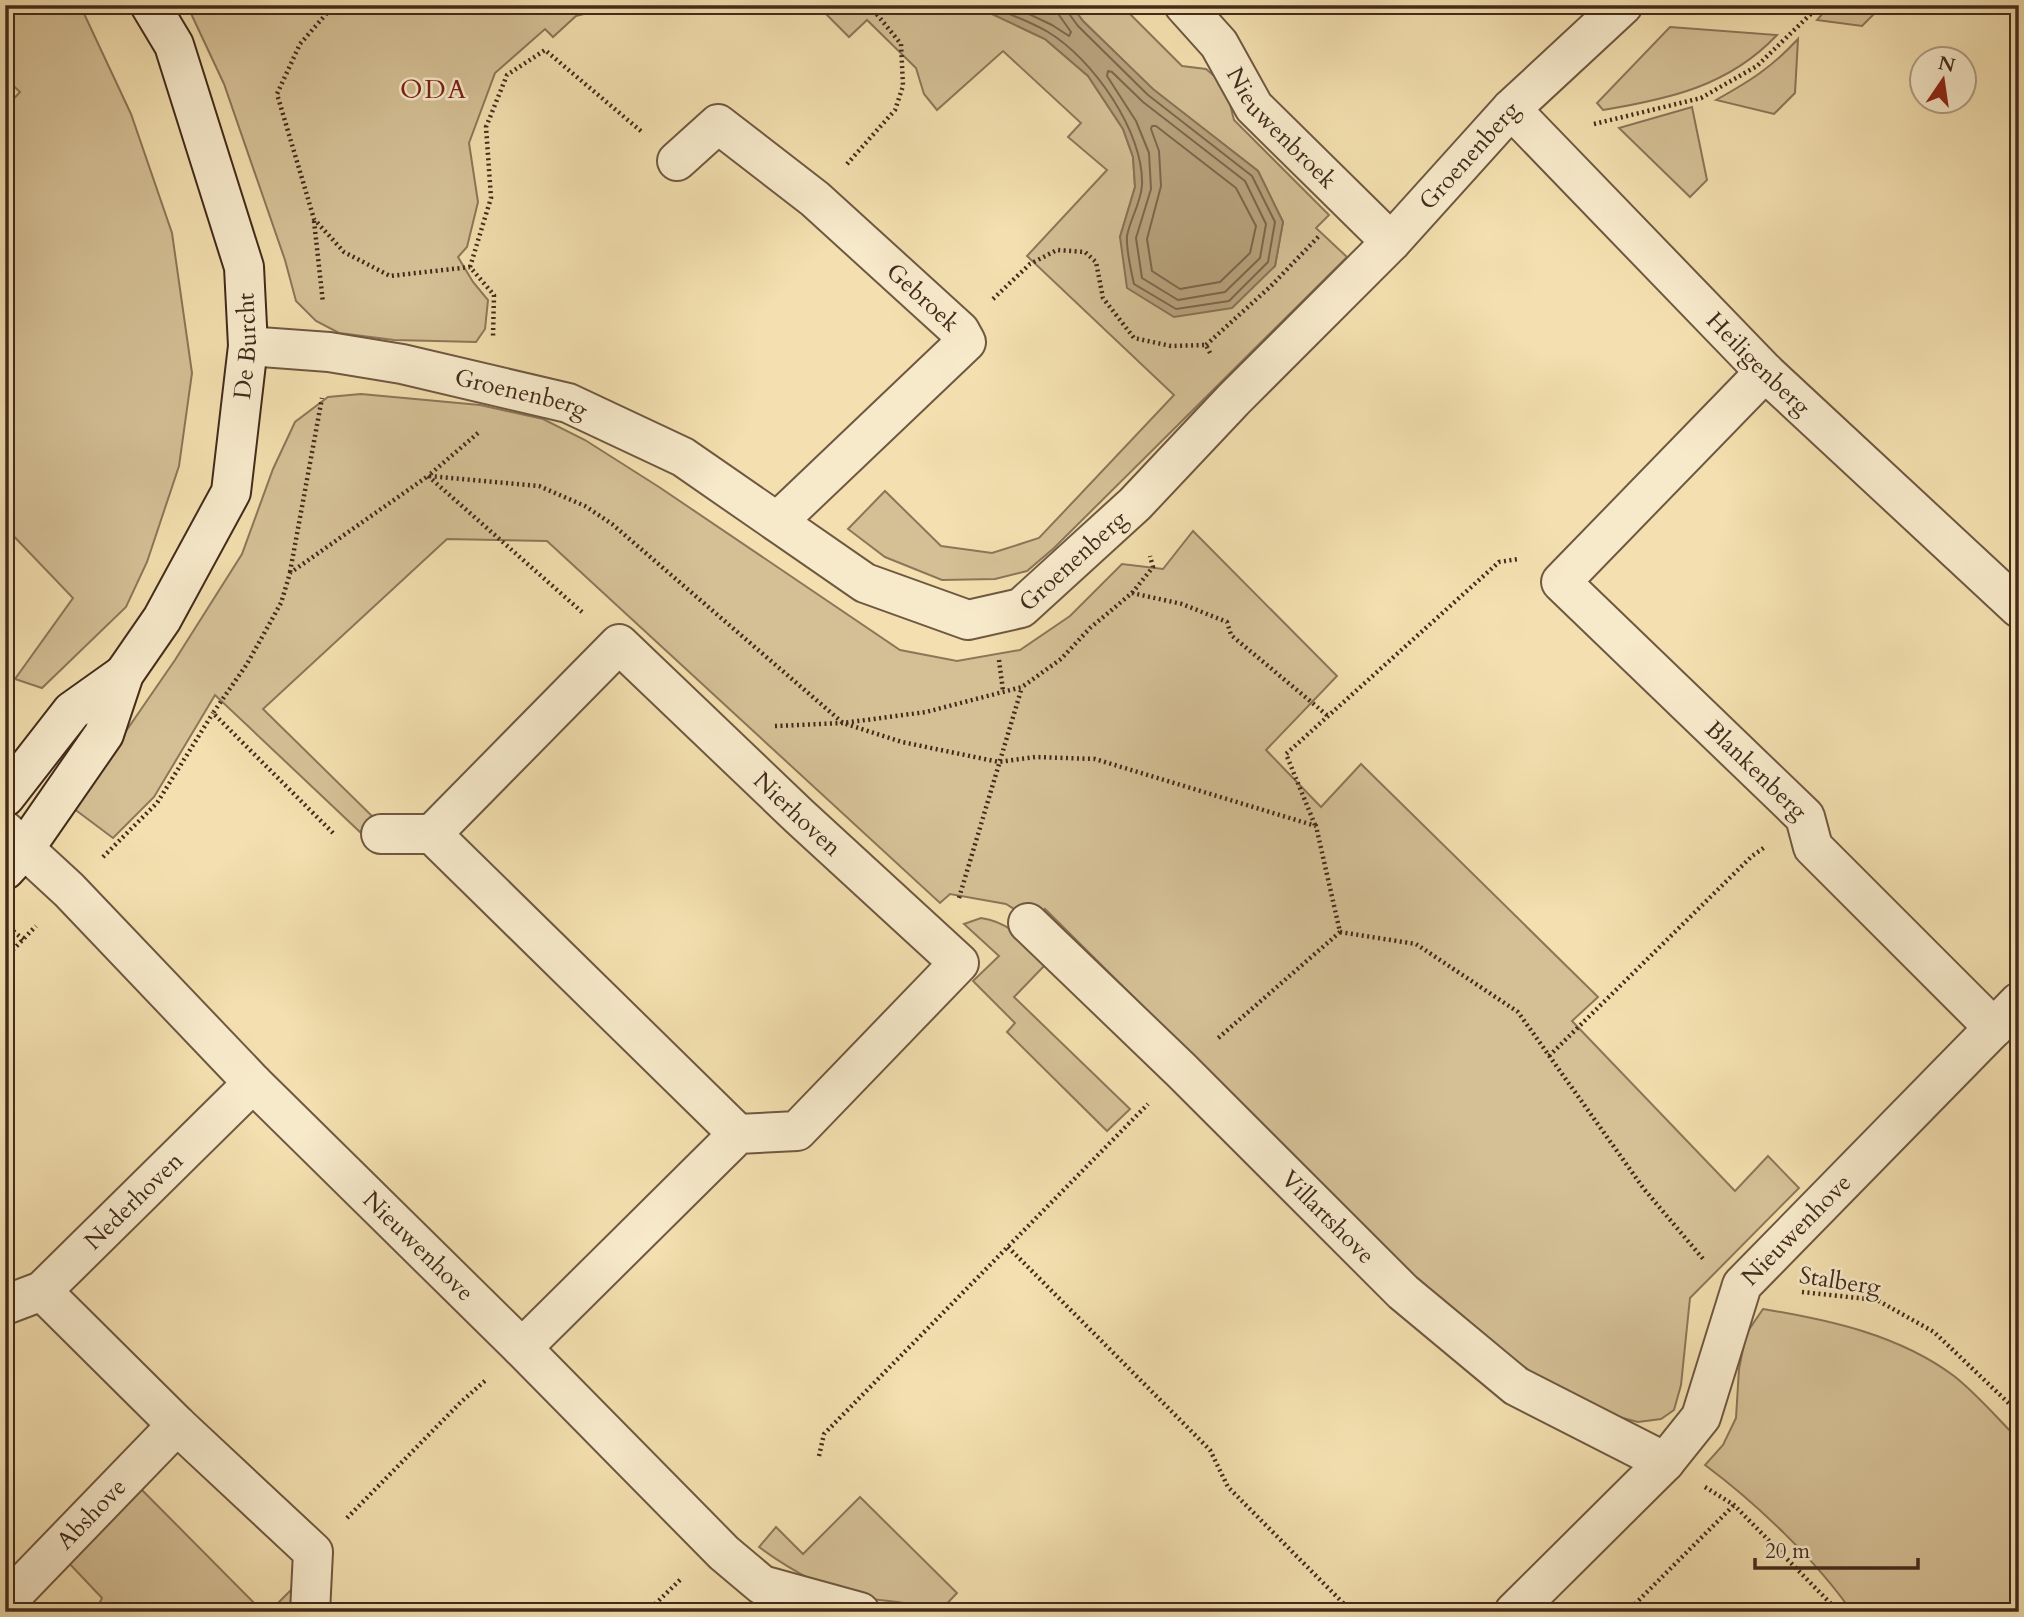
<svg xmlns="http://www.w3.org/2000/svg" width="2024" height="1617" font-family="Cardo,serif">
<style>
.green{fill:#d5c096;stroke:#8c7659;stroke-width:2}
.water{fill:#b7a27d;stroke:#897256;stroke-width:2}
.lines{fill:none;stroke-linecap:round;stroke-linejoin:round}
.shore{stroke:#7d664c;stroke-width:2}
.street-casing{stroke:#6f5841;stroke-width:42}
.secondary-casing{stroke:#432b1c;stroke-width:42}
.path{stroke:#432b1c;stroke-width:4.5;stroke-dasharray:2 3.5;stroke-linecap:butt}
.street{stroke:#f7eacb;stroke-width:38}
.secondary{stroke:#f7eacb;stroke-width:38}
.labels{text-anchor:middle;stroke-width:5;stroke-linejoin:round;paint-order:stroke}
.street-label{font-size:24px;fill:#432b1c;stroke:#f7eacb}
.neighbourhood-label{font-size:26px;letter-spacing:2px;fill:#7a1f14;stroke:#f7eacb}
</style>
<rect width="100%" height="100%" fill="#f3dfaf"/>
<filter id="stains"><feTurbulence type="fractalNoise" baseFrequency=".00286" numOctaves="4"/><feColorMatrix values="0 0 0 0 .2 0 0 0 0 .09 0 0 0 0 .02 0 0 0 .5 -.17"/></filter>
<radialGradient id="worn" r=".72"><stop offset=".6" stop-color="#630" stop-opacity="0"/><stop offset="1" stop-color="#630" stop-opacity=".3"/></radialGradient>
<!-- green -->
<g class="green">
<path d="M5,5H80L131,114L172,233L192,373L179,466L147,562L126,607L42,688L15,679L73,598L5,527V108L20,92L5,78Z"/>
<path d="M187,5H619L576,16L553,37L545,29L495,73L469,143L478,202L467,247L458,257L473,282L488,300L485,329L476,342L394,340L339,333L316,321L296,301L285,260L224,84Z"/>
<path d="M817,5H973L1045,39L1088,76L1123,129L1133,157L1135,187L1120,237L1275,266L1283,222L1258,171L1153,90L1083,21L1071,5H1121L1182,66L1206,69L1225,85L1234,120L1329,215L1316,228L1347,257L1054,548L1027,571L995,579L942,580L885,557L848,529L885,491L941,546L992,553L1039,538L1174,395L1027,256L1107,170L1068,137L1081,123L1003,51L937,110L924,94L916,68L867,20L849,37Z"/>
<path d="M1684,5H1802L1794,14L1681,8Z"/>
<path d="M1830,5H1883L1862,26L1817,20Z"/>
<path d="M1670,27L1777,35C1729,86 1669,99 1603,110L1597,103Z"/>
<path d="M1798,39L1795,93L1774,114L1716,100C1750,81 1771,68 1798,39Z"/>
<path d="M1692,107L1707,180L1690,197L1619,128Z"/>
<path d="M361,394L480,405L543,419L585,440L659,487L900,650L957,661L1020,650L1070,616L1122,564L1163,569L1193,531L1337,676L1266,750L1321,807L1361,764L1598,997L1572,1021L1735,1191L1768,1156L1799,1188L1690,1298L1681,1385L1674,1410L1661,1419L1638,1422L1607,1414L1531,1372L1445,1306L1045,909L1033,921L1006,904L950,894L940,903L547,541L447,539L263,709L374,818L360,832L215,695L154,797L113,838L73,808L175,660L242,554L273,469L295,422L328,397Z"/>
<path d="M981,918C1011,922 1027,943 1047,963L1014,997L1130,1109L1107,1131L1007,1032L1015,1023L973,981L999,956L964,924Z"/>
<path d="M1763,1309C1830,1320 1899,1335 1954,1376C1977,1394 1998,1419 2019,1440V1612H1852C1815,1559 1756,1503 1705,1465L1723,1445L1736,1418L1739,1369L1746,1334Z"/>
<path d="M140,1488L263,1612H95L102,1598L66,1560Z"/>
<path d="M860,1497L957,1593L940,1611C914,1602 887,1602 860,1597C823,1589 789,1569 759,1547L776,1527L803,1554Z"/>
<path d="M294,1587L297,1612H269Z"/>
</g>
<!-- water -->
<path class="water" d="M973,5H1071L1083,21L1153,89L1258,171L1283,222L1275,266L1232,308L1174,317L1127,288L1120,237L1135,187L1133,157L1123,129L1088,76L1045,39Z"/>
<g class="lines">
<!-- shore -->
<g class="shore">
<path d="M989,5C1008,14 1029,21 1048,32C1093,59 1144,132 1142,185C1141,203 1130,219 1127,236C1126,250 1131,270 1134,284L1176,309L1229,301L1268,262L1275,222L1252,176L1148,95L1078,26L1067,11L1066,5"/>
<path d="M1010,5L1052,25L1069,36L1071,32L1059,15L1057,5"/>
<path d="M1108,71L1112,72L1143,102L1245,181L1266,224L1260,258L1225,292L1178,300L1142,278L1136,238L1151,189L1149,153L1136,121L1107,76Z"/>
<path d="M1152,126H1156L1236,188L1256,226L1250,253L1220,282L1180,289L1152,271L1147,239L1161,186L1159,151L1151,129Z"/>
</g>
<defs>
<g id="street">
<path id="s1" d="M1184,5L1219,44L1254,107L1391,242"/>
<path id="s2" d="M1511,109L1765,372L2019,608"/>
<path id="s3" d="M677,161L718,124L815,199L960,331L966,342L777,522"/>
<path id="s4" d="M248,346L329,352L402,364L568,403L683,457L865,583L968,620L1021,608L1135,504L1233,400L1391,242L1511,109L1623,5"/>
<path id="s5" d="M1765,372L1561,582L1805,817L1813,847L1994,1028"/>
<path id="s6" d="M5,831L69,890L253,1083L522,1348L724,1553L762,1585L860,1612"/>
<path d="M381,834H432L738,1134"/>
<path id="s7" d="M432,834L619,644L799,816L959,963L797,1131L738,1134L522,1348"/>
<path id="s8" d="M1028,923L1181,1070L1403,1292L1516,1386L1665,1462"/>
<path d="M42,1291L177,1425L313,1552L310,1612"/>
<path id="s9" d="M5,1305L42,1291L253,1083"/>
<path id="s10" d="M5,1603L177,1425"/>
<path id="s11" d="M1514,1612L1665,1462L1701,1417L1742,1285L2019,1002"/>
</g>
<g id="secondary">
<path d="M5,797L72,711L124,674"/>
<path id="s12" d="M5,870L25,848L104,734L124,674L162,619L231,492L248,346L244,267L174,45L150,5"/>
</g>
</defs>
<!-- street casing -->
<use href="#street" class="street-casing"/>
<!-- secondary casing -->
<use href="#secondary" class="secondary-casing"/>
<!-- path -->
<g class="path">
<path d="M322,5L325,15"/>
<path d="M334,5L300,44L277,94L314,219L344,252L390,276L470,267L494,295L493,336"/>
<path d="M1594,124L1701,98L1757,66L1820,5"/>
<path d="M847,164L895,110L903,86L901,44L875,12L874,5"/>
<path d="M314,221L323,303"/>
<path d="M470,267L491,198L486,127L507,75L545,50L642,132"/>
<path d="M993,299L1030,264L1057,250L1085,252L1096,262L1103,298L1134,338L1171,346L1206,345L1211,355"/>
<path d="M1206,345L1271,286L1319,236"/>
<path d="M478,433L428,476L582,612"/>
<path d="M290,572L322,398"/>
<path d="M1132,593L1153,567L1150,556"/>
<path d="M999,660L1003,691"/>
<path d="M775,726L843,723L926,712L1022,687L1061,659L1090,628L1132,593L1182,604L1227,622L1231,635L1328,716"/>
<path d="M1315,825L1286,754L1499,562L1518,559"/>
<path d="M333,833L213,713L247,664L281,603L290,573L428,476L539,486L585,506L612,524L843,723L902,742L999,762L1035,757L1095,759L1316,826L1340,932L1216,1040"/>
<path d="M103,857L157,803L213,713"/>
<path d="M959,898L1022,687"/>
<path d="M5,924L24,940"/>
<path d="M1340,932L1416,944L1518,1012L1644,1189L1704,1260"/>
<path d="M5,958L36,926"/>
<path d="M1549,1056L1752,856L1765,847"/>
<path d="M1008,1247L1210,1450L1228,1487L1352,1612"/>
<path d="M1802,1292L1877,1300L1934,1332L2019,1413"/>
<path d="M819,1456L824,1434L1148,1104"/>
<path d="M1705,1487L1734,1505L1839,1612"/>
<path d="M347,1518L461,1402L487,1379"/>
<path d="M647,1612L682,1578"/>
<path d="M1627,1612L1734,1505"/>
</g>
<!-- street -->
<use href="#street" class="street"/>
<!-- secondary -->
<use href="#secondary" class="secondary"/>
</g>
<g class="labels">
<!-- street labels -->
<g class="street-label">
<text dy="8" stroke="none"><textPath href="#s1" startOffset="158">Nieuwenbroek</textPath></text>
<text dy="8" stroke="none"><textPath href="#s4" startOffset="1475">Groenenberg</textPath></text>
<text dy="8" stroke="none"><textPath href="#s3" startOffset="324">Gebroek</textPath></text>
<text dy="8" stroke="none"><textPath href="#s12" startOffset="590">De Burcht</textPath></text>
<text dy="8" stroke="none"><textPath href="#s2" startOffset="355">Heiligenberg</textPath></text>
<text dy="8" stroke="none"><textPath href="#s4" startOffset="278">Groenenberg</textPath></text>
<text dy="8" stroke="none"><textPath href="#s4" startOffset="908">Groenenberg</textPath></text>
<text dy="8" stroke="none"><textPath href="#s5" startOffset="564">Blankenberg</textPath></text>
<text dy="8" stroke="none"><textPath href="#s7" startOffset="513">Nierhoven</textPath></text>
<text dy="8" stroke="none"><textPath href="#s9" startOffset="168">Nederhoven</textPath></text>
<text dy="8" stroke="none"><textPath href="#s8" startOffset="420">Villartshove</textPath></text>
<text dy="8" stroke="none"><textPath href="#s11" startOffset="486">Nieuwenhove</textPath></text>
<text dy="8" stroke="none"><textPath href="#s6" startOffset="586">Nieuwenhove</textPath></text>
<text transform="translate(1840 1281) rotate(9)" y="8">Stalberg</text>
<text dy="8" stroke="none"><textPath href="#s10" startOffset="124">Abshove</textPath></text>
</g>
<!-- neighbourhood labels -->
<g class="neighbourhood-label">
<text x="434" y="98">ODA</text>
</g>
</g>
<!-- margin -->
<rect width="2024" height="1617" fill="none" stroke="#f3dfaf" stroke-width="28"/>
<rect x="7" y="7" width="2010" height="1603" fill="none" stroke="#432b1c" stroke-width="3.5"/>
<rect x="14" y="14" width="1996" height="1589" fill="none" stroke="#432b1c" stroke-width="2"/>
<!-- north arrow -->
<g transform="translate(1943 80) rotate(13)"><circle r="33" fill="#f7eacb" stroke="#af9e85" stroke-width="2"/>
<path d="M0-5L12 26L0 18L-12 26Z" fill="#8f2418"/>
<text y="-10" font-size="19" font-weight="bold" text-anchor="middle" fill="#432b1c">N</text>
</g>
<!-- scale -->
<path d="M1755 1558v10h163v-10" fill="none" stroke="#432b1c" stroke-width="3.5"/>
<text x="1765" y="1558" font-size="21" fill="#432b1c" stroke="#f7eacb" stroke-width="5" paint-order="stroke">20 m</text>
<rect width="100%" height="100%" filter="url(#stains)"/>
<rect width="100%" height="100%" fill="url(#worn)"/>
</svg>
